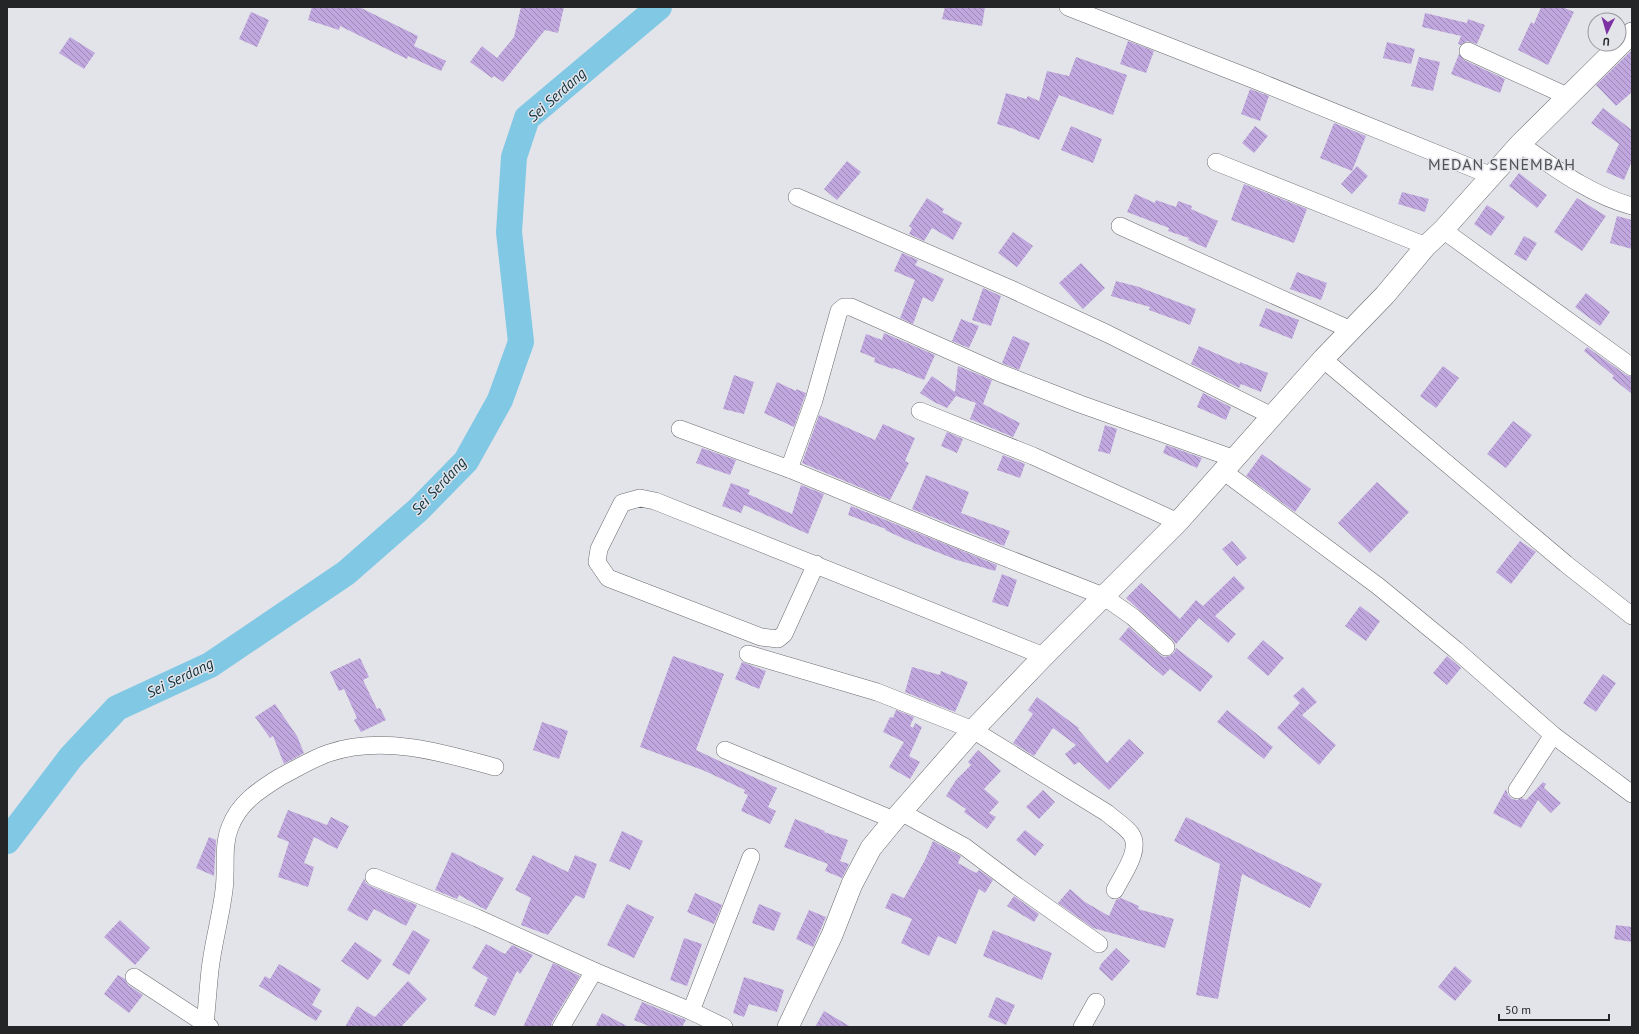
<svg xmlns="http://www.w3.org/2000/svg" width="1639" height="1034" font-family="'PT Sans',sans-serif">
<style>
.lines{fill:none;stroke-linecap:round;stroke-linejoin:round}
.river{stroke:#81c8e4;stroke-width:26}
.building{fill:url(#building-back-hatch)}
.minor-casing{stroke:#6a6b6f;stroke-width:18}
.major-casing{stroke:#6a6b6f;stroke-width:22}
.minor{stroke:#fff;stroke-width:17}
.major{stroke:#fff;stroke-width:21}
.labels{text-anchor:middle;stroke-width:3;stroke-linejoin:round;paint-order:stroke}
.water-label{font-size:15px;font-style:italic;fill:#0e303c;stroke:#e3e4e9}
.quarter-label{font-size:16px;letter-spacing:1px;fill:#4f5054;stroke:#e3e4e9}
</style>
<defs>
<pattern id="building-back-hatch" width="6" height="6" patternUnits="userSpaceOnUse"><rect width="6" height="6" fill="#c0a7de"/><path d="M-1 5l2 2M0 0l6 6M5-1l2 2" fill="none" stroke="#9c88b4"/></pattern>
</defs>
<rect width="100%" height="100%" fill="#e3e4e9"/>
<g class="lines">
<!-- river -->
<path class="river" d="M7,841L71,757L117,708L210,665L346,573L418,510L466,461L500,400L521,342L509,232L514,157L527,118L659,7"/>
</g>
<!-- building -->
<g class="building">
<path d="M312,7H359L418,36L414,46L446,61L441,71L408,56L407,59L340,26L339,30L308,20Z"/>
<path d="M521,7H564L558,33L545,30L503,82L494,76L492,78L470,62L482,46L497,58L514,37Z"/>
<path d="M945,7H985L982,26L942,19Z"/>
<path d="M1541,7H1562L1574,12L1548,65L1518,50L1531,22L1534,24Z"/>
<path d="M251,12L269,20L257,47L239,39Z"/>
<path d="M1425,13L1467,23L1468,19L1485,25L1477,44L1467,41L1461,45L1458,44L1461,36L1422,27Z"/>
<path d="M70,37L95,53L84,69L59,53Z"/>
<path d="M1128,41L1154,51L1146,73L1120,64Z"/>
<path d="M1387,42L1415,49L1411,64L1383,58Z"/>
<path d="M1632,50V92L1616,106L1596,85Z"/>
<path d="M1459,54L1464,60L1505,79L1500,93L1451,74Z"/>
<path d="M1076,57L1127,75L1113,115L1059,95L1039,140L1014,129L997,124L1006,93L1026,99L1028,96L1039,101L1047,71L1069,76Z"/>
<path d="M1419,57L1440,62L1433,91L1411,86Z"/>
<path d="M1250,89L1269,96L1260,121L1241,114Z"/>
<path d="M1603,108L1632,130V161L1624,180L1606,172L1619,144L1591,123Z"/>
<path d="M1334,123L1366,136L1352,171L1320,158Z"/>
<path d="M1071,126L1102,139L1093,163L1061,150Z"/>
<path d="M1255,126L1268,136L1254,153L1242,143Z"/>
<path d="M847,161L861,172L837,200L824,189Z"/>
<path d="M1357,166L1368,176L1352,194L1341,184Z"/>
<path d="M1519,173L1547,195L1537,208L1509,186Z"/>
<path d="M1244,184L1307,209L1294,243L1231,220Z"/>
<path d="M1402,192L1429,199L1425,212L1398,204Z"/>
<path d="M1135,194L1155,203L1156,200L1176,207L1178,201L1192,206L1191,209L1218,221L1206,248L1188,240L1189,238L1168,231L1169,228L1127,212Z"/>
<path d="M927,198L944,209L942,212L962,223L953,240L932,228L924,241L909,234L912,228L909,226Z"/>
<path d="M1577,198L1606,216L1582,251L1554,232Z"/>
<path d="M1487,205L1505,217L1491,236L1474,224Z"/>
<path d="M1617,216L1632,220V249L1610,243Z"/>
<path d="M1013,232L1033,246L1017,267L998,253Z"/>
<path d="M1524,236L1537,243L1526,261L1514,254Z"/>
<path d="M902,253L918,260L915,265L944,279L933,302L923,297L913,324L900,318L915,280L894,271Z"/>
<path d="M1081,263L1105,288L1083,309L1059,283Z"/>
<path d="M1297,272L1327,283L1321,300L1290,289Z"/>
<path d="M1116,281L1139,287L1196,309L1190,325L1149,310L1150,307L1111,296Z"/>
<path d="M983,288L1001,296L991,326L972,320Z"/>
<path d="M1586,293L1610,312L1600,326L1575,307Z"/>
<path d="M1266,308L1299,320L1292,339L1259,326Z"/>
<path d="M961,319L979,326L969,348L952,341Z"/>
<path d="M884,333L935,355L924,380L894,368L893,369L874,362L875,358L860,352L866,334L882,340Z"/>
<path d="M1013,336L1030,343L1019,370L1002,363Z"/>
<path d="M1199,346L1240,364V362L1268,373L1261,392L1241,384L1239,388L1191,364Z"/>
<path d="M1587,347L1626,375L1632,377V394L1612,378L1614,376L1584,351Z"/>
<path d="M958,366L992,380L983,404L1020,423L1013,437L970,419L976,403L956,396L947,408L934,402L920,393L932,376L955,392Z"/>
<path d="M1443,366L1459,378L1436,408L1420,396Z"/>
<path d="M734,375L754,382L744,414L723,409Z"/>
<path d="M777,382L796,391V389L806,393L794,427L764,413Z"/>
<path d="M1203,393L1231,407L1226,420L1197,407Z"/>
<path d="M819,415L875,440L883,424L915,438L905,461L909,463L890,500L802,463Z"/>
<path d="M1513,421L1532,435L1506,468L1487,454Z"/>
<path d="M1105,425L1117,429L1110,454L1098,451Z"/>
<path d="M947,432L963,439L957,453L941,446Z"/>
<path d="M1166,445L1202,458L1197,468L1163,453Z"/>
<path d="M702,448L736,460L730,475L696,463Z"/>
<path d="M1262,454L1311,489L1295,512L1246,476Z"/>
<path d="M1003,455L1025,464L1020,478L997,470Z"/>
<path d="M926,475L969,492L961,513L1010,531L1004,546L912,509Z"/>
<path d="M1377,482L1409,512L1370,553L1338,523Z"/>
<path d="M731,483L750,490L748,494L792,514L801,485L824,494L808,534L744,505L741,513L722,506Z"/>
<path d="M851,506L997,565L995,571L957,560L909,541L885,530L886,529L848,515Z"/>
<path d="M1232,541L1247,558L1237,566L1222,549Z"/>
<path d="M1520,541L1536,552L1511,584L1496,572Z"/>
<path d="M1002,574L1017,580L1008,607L992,602Z"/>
<path d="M1234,576L1245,588L1215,616L1236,634L1228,643L1199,618L1176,644L1173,640L1126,598L1141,583L1180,619L1196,600L1203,606Z"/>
<path d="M1360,606L1380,621L1366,641L1345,626Z"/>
<path d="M1129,627L1160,655L1164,657L1169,656L1174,653L1176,648L1213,676L1200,692L1170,669L1163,676L1119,639Z"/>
<path d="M1263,640L1284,658L1268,676L1247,658Z"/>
<path d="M673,656L724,674L696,750L777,788L768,807L776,811L770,824L741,811L748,795L744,793L745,790L705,771L640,747Z"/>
<path d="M1447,656L1461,668L1447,685L1433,673Z"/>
<path d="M360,658L369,677L363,680L377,709L380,708L386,720L361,732L354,720L357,718L344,689L339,691L330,672Z"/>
<path d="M742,662L766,671L759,689L735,679Z"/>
<path d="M912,667L940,675L941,671L968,682L955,712L905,692Z"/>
<path d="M1603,674L1616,683L1596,712L1583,703Z"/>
<path d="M1303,687L1317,702L1302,715L1336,745L1319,765L1277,728L1300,703L1293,696Z"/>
<path d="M1037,697L1079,728L1078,729L1107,763L1129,739L1144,753L1109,790L1079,762L1074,765L1065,754L1076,745L1053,728L1034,756L1013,743L1033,714L1028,710Z"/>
<path d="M275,704L297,736L304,753L284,764L273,736L270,738L255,717Z"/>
<path d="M896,710L914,717L910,726L913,728L915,723L922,727L909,756L920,762L910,779L889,767L904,742L883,732L890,717L893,718Z"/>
<path d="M1227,710L1273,747L1264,759L1217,722Z"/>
<path d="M542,722L568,731L559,759L533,750Z"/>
<path d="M978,750L1001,771L984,789L999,802L989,813L996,817L987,829L964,812L966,809L946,796L956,780L971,765L968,762Z"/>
<path d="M1543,782L1546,784L1544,788L1561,803L1551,813L1538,800L1521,828L1493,813L1506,789L1508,795L1512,799L1517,800L1522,798L1526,800Z"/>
<path d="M1043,790L1055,802L1039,819L1026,807Z"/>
<path d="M288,810L327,825L331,817L349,826L337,849L314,837L304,863L314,867L308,887L278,877L289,842L277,837Z"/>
<path d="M1186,817L1322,884L1310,908L1242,874L1218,999L1196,995L1220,864L1174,841Z"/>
<path d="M795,819L825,831L824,832L848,840L840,861L849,864L842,878L825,871L828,864L784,847Z"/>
<path d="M1025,830L1044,845L1035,856L1016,840Z"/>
<path d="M622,831L643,841L630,870L609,861Z"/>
<path d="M209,837L216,840L214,876L196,868Z"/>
<path d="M933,841L961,856L958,863L976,873L979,870L993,880L985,893L979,889L956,944L938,936L929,956L901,943L912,919L885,908L892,893L904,898L925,860Z"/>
<path d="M452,852L504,878L486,910L459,895L457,899L435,890Z"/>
<path d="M533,855L568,872L575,855L597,864L584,899L576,895L548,935L521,925L531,898L515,890Z"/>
<path d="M364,879L366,883L370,886L417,905L406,926L374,909L367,921L347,910Z"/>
<path d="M1070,889L1085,902L1109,916L1116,900L1121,898L1139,906L1138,909L1174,919L1165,948L1093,928L1058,903Z"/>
<path d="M695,893L722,905L714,924L687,912Z"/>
<path d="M1014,896L1039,914L1034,922L1007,906Z"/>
<path d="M627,904L654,917L634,958L607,945Z"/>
<path d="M759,904L781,913L774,931L752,923Z"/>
<path d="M809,910L826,917L813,947L796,939Z"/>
<path d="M120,920L150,948L135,965L104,937Z"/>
<path d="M1616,925L1632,927V942L1614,939Z"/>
<path d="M413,930L430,940L409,975L392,965Z"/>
<path d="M993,930L1052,953L1042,980L983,956Z"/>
<path d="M684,938L702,944L687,986L670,980Z"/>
<path d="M355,942L382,960L368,980L341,961Z"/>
<path d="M486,944L505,954L512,945L533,955L520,974L517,971L495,1016L474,1006L488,978L472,968Z"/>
<path d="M1116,948L1130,961L1112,981L1099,969L1101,964Z"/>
<path d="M553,963L580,976L552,1022L551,1027H523Z"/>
<path d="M279,964L321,989L312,1005L322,1011L316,1021L259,986L265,976L270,979Z"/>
<path d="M1455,966L1472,981L1455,1001L1438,987Z"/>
<path d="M118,975L125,979L128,985L143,995L129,1013L104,994Z"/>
<path d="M744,977L784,990L777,1012L749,1004L744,1017L733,1013Z"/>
<path d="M408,981L427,999L401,1027H345L357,1006L375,1017Z"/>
<path d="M996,997L1015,1005L1006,1025L988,1017Z"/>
<path d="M642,1002L686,1020L682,1027H651L634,1020Z"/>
<path d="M824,1011L851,1027H815Z"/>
<path d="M602,1013L629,1027H595Z"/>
</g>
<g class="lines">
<defs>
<g id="minor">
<path d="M1068,7L1260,82L1492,176"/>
<path d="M1468,51L1567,96"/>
<path d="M1520,144C1555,168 1590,195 1632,206"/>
<path d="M1216,162L1426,246"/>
<path d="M797,197L1011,289L1108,334L1272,416"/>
<path d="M1120,226L1351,330"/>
<path d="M1443,230L1632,367"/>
<path d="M1323,359L1566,564L1632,616"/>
<path d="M920,411L1033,456L1178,522"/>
<path d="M680,429L789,469L953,537L1103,596L1133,617L1166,647"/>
<path d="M789,469L814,400L839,311L844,307H851L1000,373L1080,404L1235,459"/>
<path d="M1223,471L1378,586L1456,650L1553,735L1632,794"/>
<path d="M816,564L784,634L778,639L761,637L608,578L597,562L599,549L622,503L640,498L655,501L1044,656"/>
<path d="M748,654L877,692L973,730L1107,813C1115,820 1125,826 1131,834C1142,850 1122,875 1115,890"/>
<path d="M725,750L894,820"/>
<path d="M1517,790L1553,735"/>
<path d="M901,812L965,847L1017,886L1099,944"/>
<path d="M374,877L477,918L594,971L691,1011L724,1027"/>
<path d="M134,977L210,1027"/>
<path d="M691,1011L751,857"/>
<path d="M202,1027L205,1024C207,1006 208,988 210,970C213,943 221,916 224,890C227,869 222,847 230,827C239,803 259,790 280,777C296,769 311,759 329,753C383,735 441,752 495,767"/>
<path d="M561,1027L594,971"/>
<path d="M1082,1027L1096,1002"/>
</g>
<path id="major" d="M788,1027L832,935L852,884L871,848L894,820L973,730L1044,656L1178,522L1323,359L1385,295L1426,246L1443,230L1520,144L1632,33"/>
</defs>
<!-- minor casing -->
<use href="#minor" class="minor-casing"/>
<!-- major casing -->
<use href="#major" class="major-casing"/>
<!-- minor -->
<use href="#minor" class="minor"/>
<!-- major -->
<use href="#major" class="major"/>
</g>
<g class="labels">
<!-- water labels -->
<g class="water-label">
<text transform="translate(557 95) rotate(-42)" y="5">Sei Serdang</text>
<text transform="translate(439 486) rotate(-47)" y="5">Sei Serdang</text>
<text transform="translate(180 678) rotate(-26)" y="5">Sei Serdang</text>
</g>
<!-- quarter labels -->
<g class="quarter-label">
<text x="1502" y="170">MEDAN SENEMBAH</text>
</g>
</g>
<!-- border -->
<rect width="1639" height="1034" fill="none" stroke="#242527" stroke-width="16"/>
<!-- north arrow -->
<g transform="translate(1607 32) rotate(185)"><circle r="19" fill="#e3e4e9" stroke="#97989b"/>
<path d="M0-3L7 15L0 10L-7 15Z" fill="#7d32a4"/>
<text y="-6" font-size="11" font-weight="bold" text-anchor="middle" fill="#242527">U</text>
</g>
<!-- scale -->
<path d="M1499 1014v6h110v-6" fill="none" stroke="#242527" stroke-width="2"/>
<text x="1505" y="1014" font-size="12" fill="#242527" stroke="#e3e4e9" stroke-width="3" paint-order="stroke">50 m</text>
</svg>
